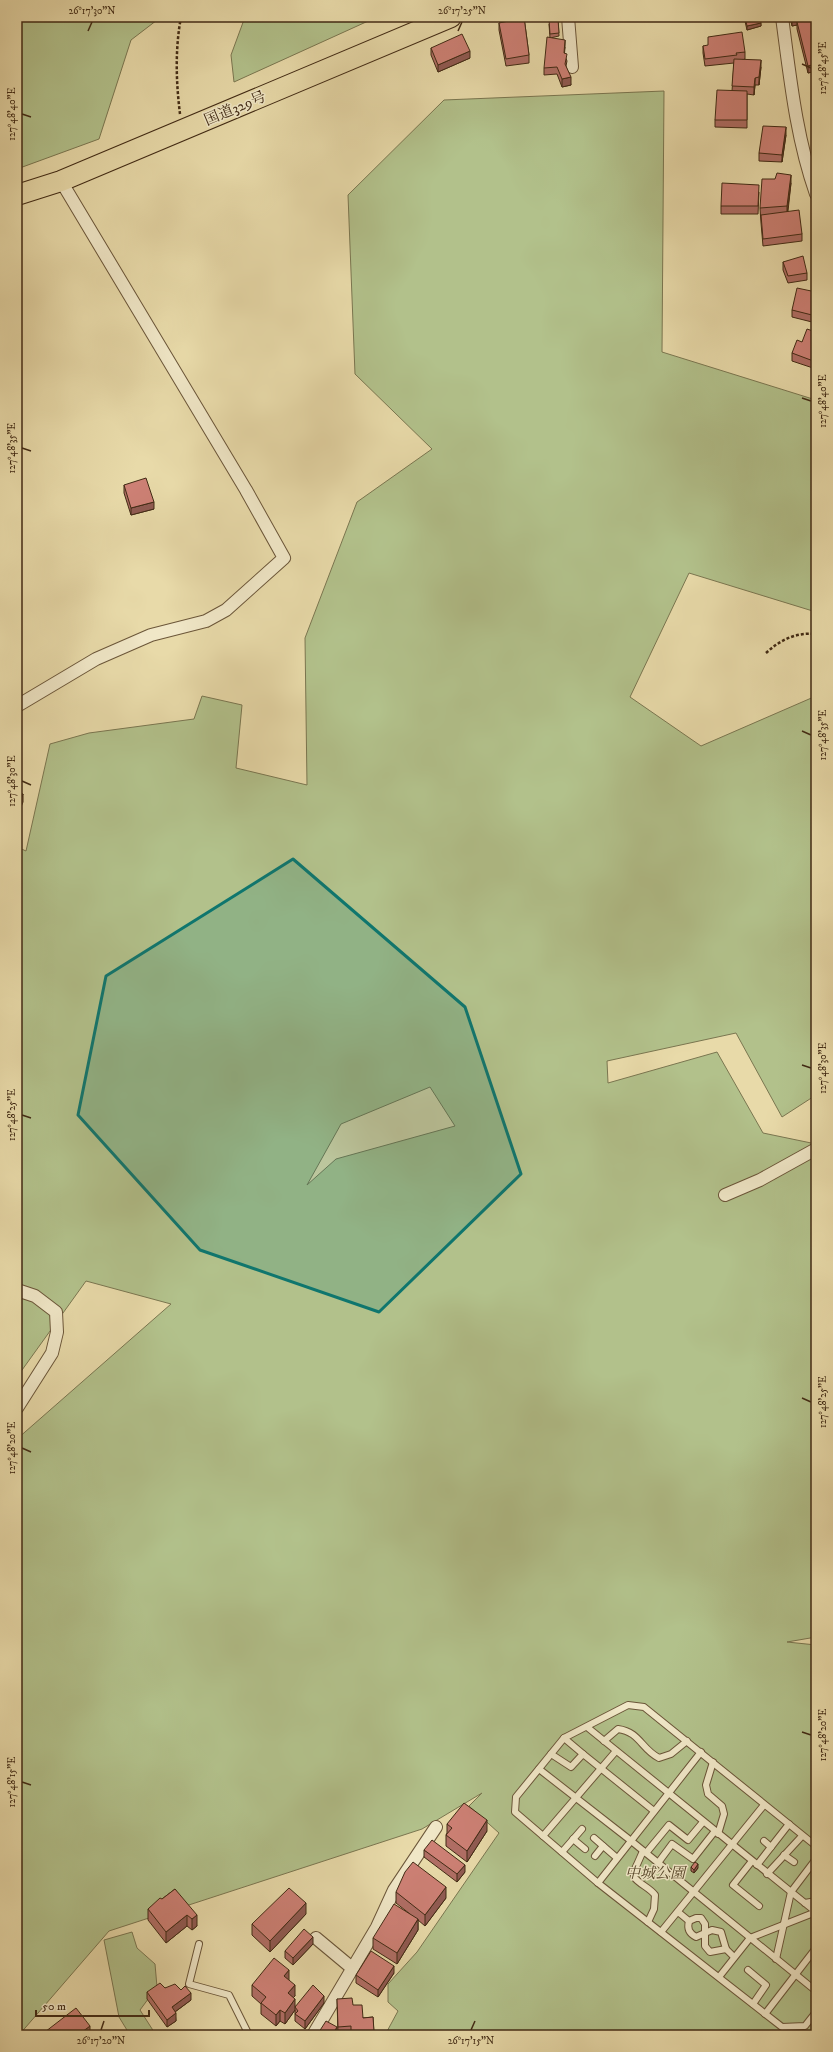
<svg xmlns="http://www.w3.org/2000/svg" width="833" height="2052" font-family="'IM FELL DW Pica','Noto Serif JP',serif">
<style>
.green{fill:#b2c18b;stroke:#7a7650;fill-rule:evenodd}
.lines{fill:none;stroke-linecap:round;stroke-linejoin:round}
.service-casing{stroke:#6b5639;stroke-width:8}
.minor-casing{stroke:#6b5639;stroke-width:14}
.trunk-casing{stroke:#412a14;stroke-width:22}
.path{stroke:#412a14;stroke-width:2.5;stroke-dasharray:3 2;stroke-linecap:butt}
.service{stroke:#f0e7c7;stroke-width:6}
.minor{stroke:#f0e7c7;stroke-width:12}
.trunk{stroke:#e8daa9;stroke-width:20}
.wall{fill:#b06e65;stroke:#412a14}
.shaded-wall{fill:#905a52;stroke:#412a14}
.building{fill:#cd8075;stroke:#412a14}
.marked{fill:#0f766e;fill-opacity:0.2;stroke:#0f766e;stroke-width:3;stroke-linejoin:round}
.ticks{fill:none;stroke:#412a14;stroke-width:1.5}
.labels{text-anchor:middle;stroke-width:3;stroke-linejoin:round;paint-order:stroke}
.street-label{font-size:15px;fill:#412a14;stroke:#f0e7c7}
.park-label{font-size:15px;font-style:italic;fill:#58482c;stroke:#f0e7c7}
.neatline{fill:none;stroke:#412a14;stroke-width:1.5}
.ticks-label{font-size:10px;text-anchor:middle;fill:#412a14}
</style>
<rect width="100%" height="100%" fill="#e8daa9"/>
<filter id="stains"><feTurbulence type="fractalNoise" baseFrequency=".005" numOctaves="4"/><feColorMatrix values="0 0 0 0 .2 0 0 0 0 .09 0 0 0 0 .02 0 0 0 .5 -.17"/></filter>
<radialGradient id="worn" r=".72"><stop offset=".6" stop-color="#630" stop-opacity="0"/><stop offset="1" stop-color="#630" stop-opacity=".3"/></radialGradient>
<!-- green -->
<g class="green">
<path d="M17,17H161L131,40L99,139L17,169Z"/>
<path d="M245,17H377L234,82L231,55Z"/>
<path d="M664,91L662,352L816,400V612L689,573L630,697L701,746L816,696V1095L782,1117L736,1033L607,1061L608,1083L717,1052L763,1133L816,1144V1637L787,1642L816,1645V2035H385L398,2011L388,2002V1984L417,1952L499,1833L469,1806L482,1793L422,1829L109,1931L19,2035H17V1439L171,1304L86,1281L17,1377V847L26,851L50,744L89,733L194,719L202,696L242,705L236,768L307,785L305,638L357,502L432,449L355,374L348,195L444,100ZM430,1087L455,1126L336,1159L307,1185L341,1124Z"/>
<path d="M132,1932L137,1948L155,1964L157,1987L140,2010L156,2035H130L119,2017L104,1940Z"/>
</g>
<g class="lines">
<defs>
<g id="service">
<path d="M587,1727L816,1912"/>
<path d="M564,1738L583,1754"/>
<path d="M604,1741L618,1729C640,1732 641,1749 659,1758L671,1754L687,1741"/>
<path d="M551,1754L571,1767L583,1754L654,1811"/>
<path d="M713,1762L706,1785L708,1794L722,1806L724,1814L718,1834"/>
<path d="M539,1769L630,1840L816,1991"/>
<path d="M543,1836L616,1751"/>
<path d="M594,1838L617,1858"/>
<path d="M573,1839L585,1849"/>
<path d="M764,1841L771,1847"/>
<path d="M816,1846L644,1707L628,1705L564,1738L516,1797L515,1812L598,1883L782,2027L805,2026L816,2012"/>
<path d="M643,1851L635,1869L634,1877C640,1885 649,1887 655,1895L654,1909L648,1922"/>
<path d="M562,1852L582,1829"/>
<path d="M646,1853L669,1825L688,1840L703,1822"/>
<path d="M784,1855L794,1862"/>
<path d="M595,1856L603,1846"/>
<path d="M752,1861L733,1885L759,1906"/>
<path d="M658,1863L672,1844L693,1859L715,1831"/>
<path d="M757,1865L789,1824"/>
<path d="M767,1874L802,1836"/>
<path d="M598,1883L701,1752"/>
<path d="M805,1903L816,1901"/>
<path d="M678,1912L689,1921L696,1918H701L705,1924V1933L712,1930L721,1932L726,1949L734,1957"/>
<path d="M689,1921C687,1929 689,1933 696,1937L705,1933V1946L710,1952L726,1949"/>
<path d="M661,1932L764,1805"/>
<path d="M199,1944L189,1984L229,1995L249,2035"/>
<path d="M776,1959L791,1892L816,1859"/>
<path d="M748,1970L766,1985L753,2004"/>
<path d="M719,1977L750,1938L816,1912"/>
<path d="M765,2014L816,1948"/>
</g>
<g id="minor">
<path d="M568,17L572,67"/>
<path d="M782,17C790,77 796,137 816,194"/>
<path d="M17,706L96,659L151,635L206,621L226,610L284,558L246,490L61,181"/>
<path d="M725,1195L760,1180L816,1149"/>
<path d="M17,1290L35,1296L56,1312L57,1332L52,1353L17,1408"/>
<path d="M316,1938L352,1968"/>
<path d="M313,2035L377,1927L394,1890L436,1827"/>
</g>
<path id="trunk" d="M17,195L61,181L451,17"/>
</defs>
<!-- service casing -->
<use href="#service" class="service-casing"/>
<!-- minor casing -->
<use href="#minor" class="minor-casing"/>
<!-- trunk casing -->
<use href="#trunk" class="trunk-casing"/>
<!-- path -->
<g class="path">
<path d="M180,114C176,82 175,49 181,17"/>
<path d="M766,653C780,640 796,632 816,634"/>
</g>
<!-- service -->
<use href="#service" class="service"/>
<!-- minor -->
<use href="#minor" class="minor"/>
<!-- trunk -->
<use href="#trunk" class="trunk"/>
</g>
<!-- wall -->
<g class="wall">
<path d="M518,17H524L529,55V63L506,66L499,30V23L518,19Z"/>
<path d="M744,17H760L761,26L747,30Z"/>
<path d="M790,17H816V71L808,73L797,29V25L792,26Z"/>
<path d="M558,19L559,36L550,38L549,24Z"/>
<path d="M703,46L745,52V59L742,60L761,67L759,85H755L754,95L747,94V128L715,127V120L732,91L734,63L705,66L703,53Z"/>
<path d="M565,47L564,53L567,61L566,66L571,85L562,87L557,74L544,75V68Z"/>
<path d="M431,48L470,58L438,72L431,55Z"/>
<path d="M786,135L782,162L759,161V153Z"/>
<path d="M791,183L788,211L802,234V241L763,246L761,223L760,208Z"/>
<path d="M759,192L758,214H721V206Z"/>
<path d="M783,262L807,273V280L788,283L783,270Z"/>
<path d="M816,292V323L792,317V310Z"/>
<path d="M816,332V369L792,361V353L802,342Z"/>
<path d="M124,485L154,509L131,515L124,493Z"/>
<path d="M447,1824L487,1831L467,1862L446,1846V1835L447,1833Z"/>
<path d="M424,1850L465,1872L457,1882L424,1857Z"/>
<path d="M691,1867L698,1868L694,1873L691,1871Z"/>
<path d="M175,1889L197,1926L192,1930L187,1926L166,1943L148,1920V1909L162,1899Z"/>
<path d="M396,1892L446,1898L425,1926L418,1920V1930L397,1964L373,1949V1938L410,1914L396,1903Z"/>
<path d="M306,1914L270,1952L252,1935V1924Z"/>
<path d="M313,1944L293,1965L285,1958V1951Z"/>
<path d="M394,1973L378,1997L356,1983V1975Z"/>
<path d="M289,1980L295,1996L293,1997L295,2007L324,2003L305,2029L295,2021V2010L285,2024L280,2021L276,2026L261,2014V2004L252,1996V1985Z"/>
<path d="M165,1988L181,1990L191,2000L175,2012L176,2021L167,2027L147,1999V1992Z"/>
<path d="M337,1999L353,2005L363,2018L373,2017L374,2035H351V2034H338Z"/>
</g>
<!-- shaded-wall -->
<g class="shaded-wall">
<path d="M798,17H816L797,22V25L792,26V18Z"/>
<path d="M761,23V26L747,30V26Z"/>
<path d="M565,40V47L564,60V53Z"/>
<path d="M470,51V58L438,72V65Z"/>
<path d="M761,60V67L759,85V77Z"/>
<path d="M816,64V71L808,73V66Z"/>
<path d="M571,77V85L562,87V79Z"/>
<path d="M755,78V85L754,95V87Z"/>
<path d="M786,127V135L782,162V155Z"/>
<path d="M791,175V183L787,214V206Z"/>
<path d="M154,502V509L131,515V508Z"/>
<path d="M23,794V802L17,817V809Z"/>
<path d="M487,1820V1831L467,1862V1851Z"/>
<path d="M698,1864V1868L694,1873V1870Z"/>
<path d="M465,1865V1872L457,1882V1874Z"/>
<path d="M446,1887V1898L425,1926V1915Z"/>
<path d="M306,1903V1914L270,1952V1941Z"/>
<path d="M187,1915V1926L166,1943V1932Z"/>
<path d="M197,1915V1926L192,1930V1919Z"/>
<path d="M418,1919V1930L397,1964V1953Z"/>
<path d="M313,1937V1944L293,1965V1958Z"/>
<path d="M394,1966V1973L378,1997V1990Z"/>
<path d="M289,1970V1981L284,1976Z"/>
<path d="M295,1985V1996L288,2003V1993Z"/>
<path d="M191,1993V2000L172,2014V2007Z"/>
<path d="M324,1996V2003L305,2029V2021Z"/>
<path d="M295,1999V2010L285,2024V2013Z"/>
<path d="M280,2010V2021L276,2026V2015Z"/>
<path d="M176,2013V2021L167,2027V2020Z"/>
<path d="M90,2026V2035H78Z"/>
<path d="M337,2027V2031L334,2035H332Z"/>
</g>
<!-- building -->
<g class="building">
<path d="M519,17H524L529,55L506,59L499,23L519,19Z"/>
<path d="M745,17H760L761,23L747,26Z"/>
<path d="M814,17H816V64L808,66L797,22Z"/>
<path d="M558,19L559,33L550,34L549,20Z"/>
<path d="M742,32L745,52L736,53L737,55L705,59L703,46L708,45V37Z"/>
<path d="M462,34L470,51L438,65L431,48Z"/>
<path d="M547,37L565,40L564,53L567,54L565,64L571,77L562,79L557,67L544,68Z"/>
<path d="M734,59L761,60L759,77L755,78L754,87L732,86Z"/>
<path d="M717,90L747,91V120H715Z"/>
<path d="M763,126L786,127L782,155L759,153Z"/>
<path d="M777,173L791,175L787,206L760,208L762,179H775Z"/>
<path d="M722,183L759,185L758,206H721Z"/>
<path d="M799,210L802,234L763,239L761,215Z"/>
<path d="M803,256L807,273L788,276L783,262Z"/>
<path d="M797,288L816,292V316L792,310Z"/>
<path d="M807,329L816,332V362L792,353L797,340L802,342Z"/>
<path d="M146,478L154,502L131,508L124,485Z"/>
<path d="M17,792L23,794L17,809Z"/>
<path d="M464,1803L487,1820L467,1851L446,1835L452,1828L447,1824Z"/>
<path d="M432,1840L465,1865L457,1874L424,1850Z"/>
<path d="M413,1862L446,1887L425,1915L396,1892L405,1872Z"/>
<path d="M695,1862L698,1864L694,1870L691,1867Z"/>
<path d="M289,1888L306,1903L270,1941L252,1924Z"/>
<path d="M175,1889L197,1915L192,1919L187,1915L166,1932L148,1909L160,1898L162,1899Z"/>
<path d="M394,1904L418,1919L397,1953L373,1938Z"/>
<path d="M304,1929L313,1937L293,1958L285,1951Z"/>
<path d="M371,1951L394,1966L378,1990L356,1975Z"/>
<path d="M274,1958L289,1970L284,1976L295,1985L288,1993L295,1999L285,2013L280,2010L276,2015L261,2003L266,1997L252,1985Z"/>
<path d="M160,1983L165,1988L175,1984L181,1990L185,1986L191,1993L172,2007L176,2013L167,2020L147,1992Z"/>
<path d="M313,1985L324,1996L305,2021L295,2014L298,2011L295,2007Z"/>
<path d="M352,1998L353,2005H362L363,2018L373,2017L374,2031L351,2033V2026L338,2027L337,1999Z"/>
<path d="M76,2008L90,2026L78,2035H41Z"/>
<path d="M326,2021L337,2027L332,2035H317Z"/>
</g>
<!-- marked area -->
<path class="marked" d="M293,859L465,1007L521,1174L379,1312L200,1250L78,1115L106,976Z"/>
<!-- ticks -->
<path class="ticks" d="M88,31L92,22M458,31L462,22M802,64L811,68M22,114L31,117M802,398L811,401M22,448L31,451M802,731L811,735M22,781L31,785M802,1065L811,1068M22,1115L31,1118M802,1398L811,1402M22,1448L31,1452M802,1732L811,1735M22,1782L31,1785M101,2030L104,2021M471,2030L475,2021"/>
<g class="labels">
<!-- street labels -->
<g class="street-label">
<text transform="translate(235 108) rotate(-23)" y="5">国道329号</text>
</g>
<!-- park labels -->
<g class="park-label">
<text x="655" y="1878">中城公園</text>
</g>
</g>
<!-- margin -->
<rect width="833" height="2052" fill="none" stroke="#e8daa9" stroke-width="44"/>
<!-- scale -->
<path d="M36 2010v6h113v-6" fill="none" stroke="#412a14" stroke-width="2"/>
<text x="42" y="2010" font-size="12" fill="#412a14" stroke="#f0e7c7" stroke-width="3" paint-order="stroke">50 m</text>
<rect x="22" y="22" width="789" height="2008" class="neatline"/>
<g class="ticks-label">
<text x="92" y="14">26°17'30"N</text>
<text x="462" y="14">26°17'25"N</text>
<text transform="translate(822 68) rotate(-90)" y="4">127°48'45"E</text>
<text transform="translate(11 114) rotate(-90)" y="4">127°48'40"E</text>
<text transform="translate(822 401) rotate(-90)" y="4">127°48'40"E</text>
<text transform="translate(11 448) rotate(-90)" y="4">127°48'35"E</text>
<text transform="translate(822 735) rotate(-90)" y="4">127°48'35"E</text>
<text transform="translate(11 781) rotate(-90)" y="4">127°48'30"E</text>
<text transform="translate(822 1068) rotate(-90)" y="4">127°48'30"E</text>
<text transform="translate(11 1115) rotate(-90)" y="4">127°48'25"E</text>
<text transform="translate(822 1402) rotate(-90)" y="4">127°48'25"E</text>
<text transform="translate(11 1448) rotate(-90)" y="4">127°48'20"E</text>
<text transform="translate(822 1735) rotate(-90)" y="4">127°48'20"E</text>
<text transform="translate(11 1782) rotate(-90)" y="4">127°48'15"E</text>
<text x="101" y="2044">26°17'20"N</text>
<text x="471" y="2044">26°17'15"N</text>
</g>
<rect width="100%" height="100%" filter="url(#stains)"/>
<rect width="100%" height="100%" fill="url(#worn)"/>
</svg>
